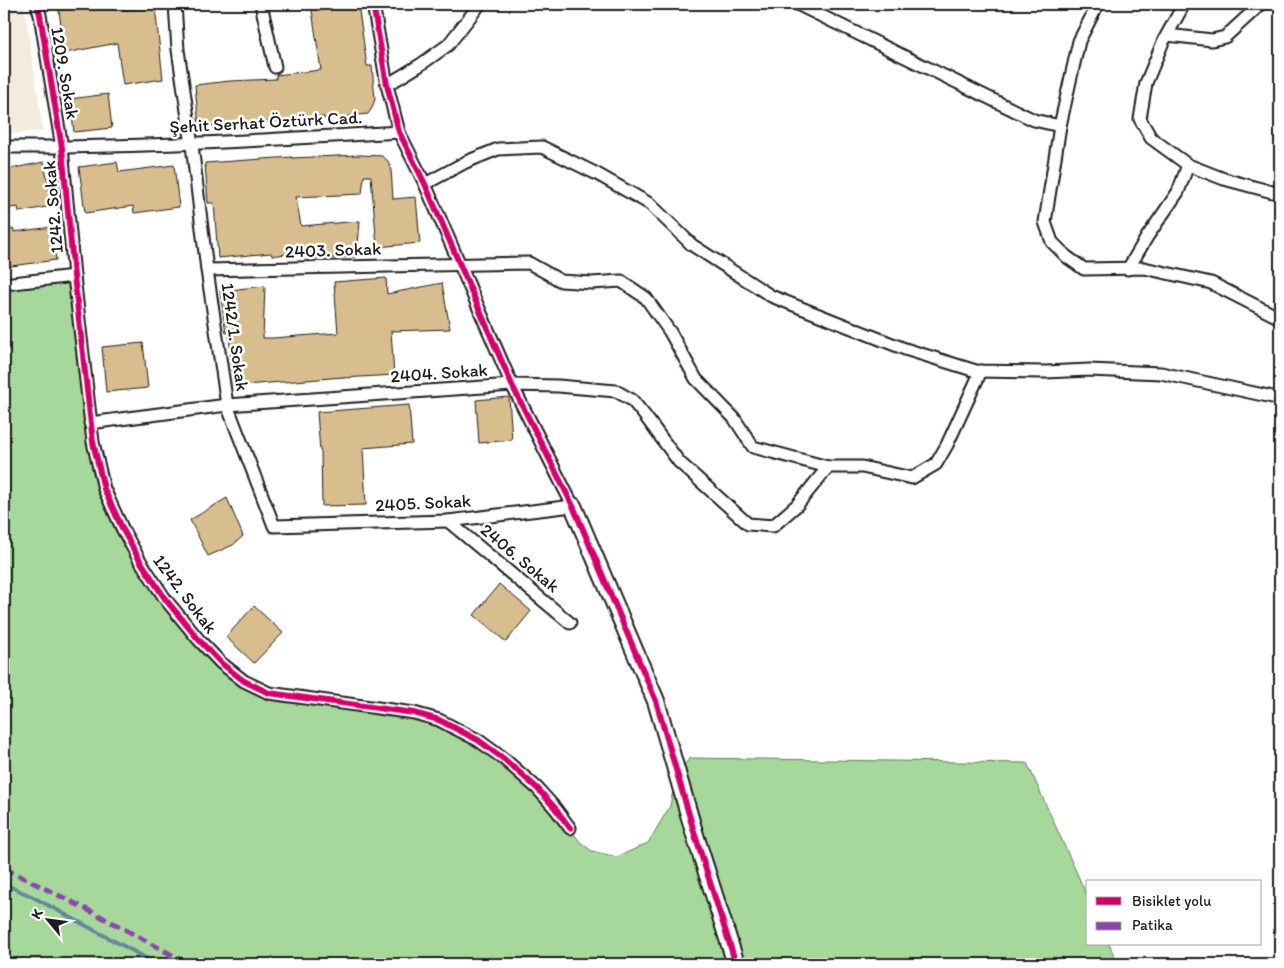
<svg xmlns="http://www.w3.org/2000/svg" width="1284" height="968" font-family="Itim,sans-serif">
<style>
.built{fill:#f3ecdd}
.green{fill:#a5d89a;stroke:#607a5b}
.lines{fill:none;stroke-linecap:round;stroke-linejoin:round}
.stream{stroke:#66879f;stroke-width:4}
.building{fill:#d8be8e;stroke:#1c1c1c}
.street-casing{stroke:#1c1c1c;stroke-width:15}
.secondary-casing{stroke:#1c1c1c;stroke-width:20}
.street{stroke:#fff;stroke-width:11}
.secondary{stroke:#fff;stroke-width:16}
.quiet{stroke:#8e44ad;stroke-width:5;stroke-dasharray:10 5;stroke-linecap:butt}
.cycleway-casing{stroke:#fff;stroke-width:9}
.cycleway{stroke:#d6006c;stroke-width:6}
.labels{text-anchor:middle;stroke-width:5;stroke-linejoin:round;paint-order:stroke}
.street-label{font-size:18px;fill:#1c1c1c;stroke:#fff}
</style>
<rect width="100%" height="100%" fill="#fff"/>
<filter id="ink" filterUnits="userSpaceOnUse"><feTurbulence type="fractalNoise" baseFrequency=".02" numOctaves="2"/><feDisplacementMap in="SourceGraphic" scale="10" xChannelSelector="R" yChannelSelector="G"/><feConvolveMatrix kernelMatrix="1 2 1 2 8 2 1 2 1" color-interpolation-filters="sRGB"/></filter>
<g filter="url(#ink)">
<!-- built -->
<path class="built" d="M4,4H24L43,131L4,134Z"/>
<!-- green -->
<path class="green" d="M74,276L93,442L123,530L199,640L269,693L414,713L478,740L555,808L580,842L592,851L617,857L648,843L670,806L676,775L690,758L1027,763L1088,898V944H1109L1118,964H4V284Z"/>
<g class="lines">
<!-- stream -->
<path class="stream" d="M4,884L31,896L157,964"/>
</g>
<!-- building -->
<g class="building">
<path d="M58,4H122L123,10L155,6L163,79L123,85L117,43L65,53Z"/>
<path d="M311,4H358L367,66H372L375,99L372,108L368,114L324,119V117L242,124V122L199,127L195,85L230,81L276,79V75L321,70Z"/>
<path d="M108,94L112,128L74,132L70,99Z"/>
<path d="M360,155L382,156L388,161L391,168L393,199L416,197L420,243L377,247L371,176H364L362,194L296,197L301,226L360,221L357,257L307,259L308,251L272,256L271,253L218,258L214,203H208L205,163L292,157V158Z"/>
<path d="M44,162L52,206L19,212L18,207L4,209V170Z"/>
<path d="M117,162L119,172L174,165L179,207L134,213L133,206L85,213L79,167Z"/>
<path d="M52,227L56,260L4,267V231L14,229V232Z"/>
<path d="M386,278L387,294L442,283L450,329L391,331L394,375L343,378V377L233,386L229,332L226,333L220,291L265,286L263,338H273L338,333L334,282Z"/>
<path d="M143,343L148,388L106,392L102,347Z"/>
<path d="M509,397L512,440L479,443L476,400Z"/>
<path d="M409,405L412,444L363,448L366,505L322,506L321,451H320L317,412Z"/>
<path d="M227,498L243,536L233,545L208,556L190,520Z"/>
<path d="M499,584L531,611L506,642L474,615Z"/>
<path d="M254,606L283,633L254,663L226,637Z"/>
</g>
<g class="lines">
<defs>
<g id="street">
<path d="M37,4L40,15L62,148L74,276L93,442L104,489L123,530L139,559L166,600L199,640L221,663L244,681L269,693L414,713L439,720L478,740L504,759L537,788L555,808L570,828"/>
<path d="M175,4L178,50L192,145L207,270L227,405L274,526L448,521L573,506L512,385L425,184L399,132L387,85L373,4"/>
<path d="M261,4L275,67"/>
<path d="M797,4L1034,120L1060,126"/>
<path d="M1098,4L1079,41L1060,126L1045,222L1052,242L1067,257L1084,269L1144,268L1211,283L1280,318"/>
<path d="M1184,4L1163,42L1146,83L1140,119L1151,138L1188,165L1224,179L1280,194"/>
<path d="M1167,35L1212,40L1225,37L1261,4"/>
<path d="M387,85L420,65L448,45L480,4"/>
<path d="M4,147C136,148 267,140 399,132"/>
<path d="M425,184L466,162L498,149L542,147L597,174L650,204L692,245L771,296L905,349L976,371L1045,372L1089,370L1161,373L1277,398L1280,396"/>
<path d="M1128,269L1147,237L1178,192L1188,165"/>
<path d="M207,270L529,263L561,281L592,283L621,281L646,298L670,332L696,379L734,418L753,447L828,467H862L912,478L936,464L947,445L981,371"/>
<path d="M4,284L74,276"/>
<path d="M90,423L227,405L512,385L558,386L616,391L632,400L645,416L679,462L748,524L773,526L797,505L828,467"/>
<path d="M448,521L570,623"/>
</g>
<path id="secondary" d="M573,506L656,701L695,835L736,964"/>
</defs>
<!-- street casing -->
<use href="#street" class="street-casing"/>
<!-- secondary casing -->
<use href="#secondary" class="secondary-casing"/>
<!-- street -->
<use href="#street" class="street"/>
<!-- secondary -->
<use href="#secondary" class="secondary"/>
<!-- quiet -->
<path class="quiet" d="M4,868L100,916L189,964"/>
<defs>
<g id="cycleway">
<path d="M37,4L40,15L62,148L74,276L93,442L104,489L123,530L139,559L166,600L199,640L221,663L244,681L269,693L414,713L439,720L478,740L504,759L537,788L555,808L570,828"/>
<path d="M373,4L387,85L399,132L425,184L512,385L573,506L656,701L695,835L736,964"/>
</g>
</defs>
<!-- cycleway casing -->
<use href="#cycleway" class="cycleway-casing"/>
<!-- cycleway -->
<use href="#cycleway" class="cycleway"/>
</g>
</g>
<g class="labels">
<!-- street labels -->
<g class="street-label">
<text transform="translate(65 73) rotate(80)" y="6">1209. Sokak</text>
<text transform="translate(266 122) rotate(-3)" y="6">Şehit Serhat Öztürk Cad.</text>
<text transform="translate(53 207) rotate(-95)" y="6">1242. Sokak</text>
<text transform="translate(333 250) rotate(-2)" y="6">2403. Sokak</text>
<text transform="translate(235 337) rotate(82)" y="6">1242/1. Sokak</text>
<text transform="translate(439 373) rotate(-4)" y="6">2404. Sokak</text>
<text transform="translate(423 503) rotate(-3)" y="6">2405. Sokak</text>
<text transform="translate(520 558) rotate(40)" y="6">2406. Sokak</text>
<text transform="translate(185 594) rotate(53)" y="6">1242. Sokak</text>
</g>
</g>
<!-- margin -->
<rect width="1284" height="968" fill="none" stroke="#fff" stroke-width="20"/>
<rect x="10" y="10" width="1264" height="948" fill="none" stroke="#1c1c1c" stroke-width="2" filter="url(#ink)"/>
<!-- legend -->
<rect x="1086" y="880" width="175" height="65" fill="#ffffff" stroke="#a4a4a4"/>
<rect x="1096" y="897" width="25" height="8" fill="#d6006c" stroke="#a4a4a4"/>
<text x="1132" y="906" font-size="15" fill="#1c1c1c">Bisiklet yolu</text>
<rect x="1096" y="922" width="25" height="8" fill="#8e44ad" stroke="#a4a4a4"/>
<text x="1132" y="930" font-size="15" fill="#1c1c1c">Patika</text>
<!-- north arrow -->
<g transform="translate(48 920) rotate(299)" stroke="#ffffff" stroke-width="4" paint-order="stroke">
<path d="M0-4L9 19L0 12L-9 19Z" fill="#1c1c1c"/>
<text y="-8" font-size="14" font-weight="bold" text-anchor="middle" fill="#1c1c1c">K</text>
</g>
</svg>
